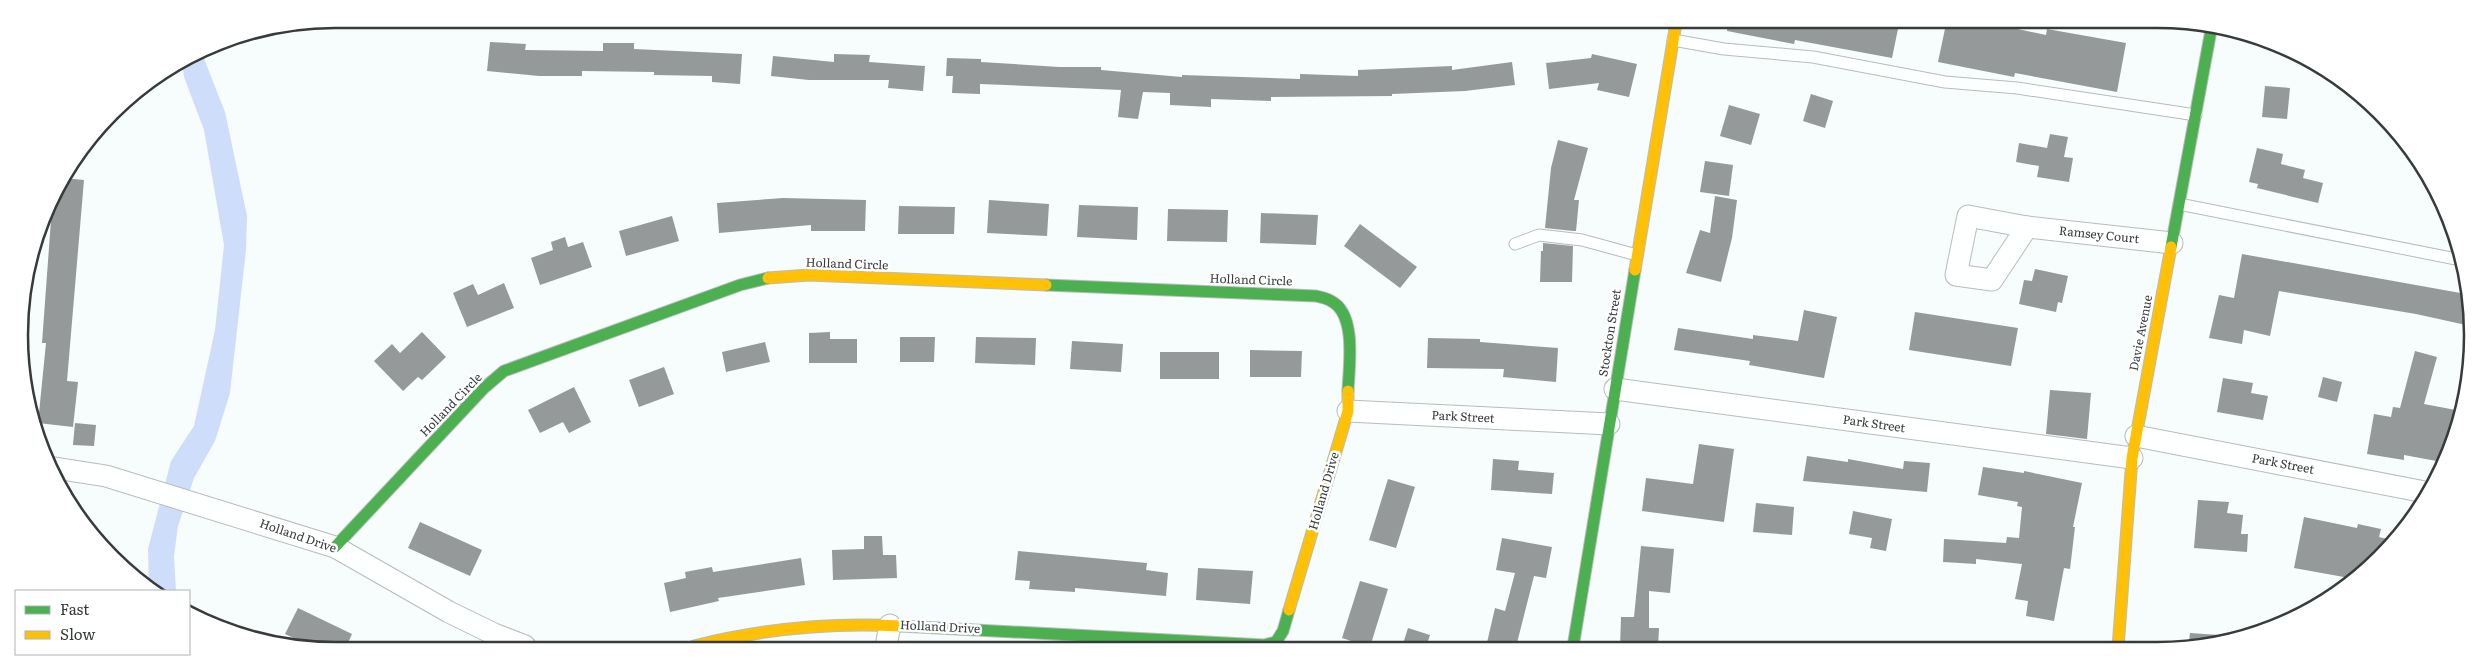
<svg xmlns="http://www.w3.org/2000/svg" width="2491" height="670" font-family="Literata,serif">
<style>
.water{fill:#cedefa}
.building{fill:#96999a}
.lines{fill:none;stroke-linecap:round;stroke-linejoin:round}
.lane-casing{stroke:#b8bcbc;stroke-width:13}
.street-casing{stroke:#b8bcbc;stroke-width:23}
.fast-casing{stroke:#b8bcbc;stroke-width:13}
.slow-casing{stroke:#b8bcbc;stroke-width:13}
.lane{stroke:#feffff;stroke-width:11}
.street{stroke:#feffff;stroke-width:21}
.fast{stroke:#4caf50;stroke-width:11}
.slow{stroke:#ffc107;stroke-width:11}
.labels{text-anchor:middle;stroke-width:5;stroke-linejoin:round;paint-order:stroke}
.street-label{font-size:12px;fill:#373b3c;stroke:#fff}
.rim{fill:none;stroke:#373b3c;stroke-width:2.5}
</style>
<rect width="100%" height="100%" fill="#f7fcfc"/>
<!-- water -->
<path class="water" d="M201,51L225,112L247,216L246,250L230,393L215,441L194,478L178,526L174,556L176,591H152L149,589L148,549L171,461L194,426L215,330L224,245L204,130L184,77L182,63Z"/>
<!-- building -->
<g class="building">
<path d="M1728,23H1801L1899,24L1892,58L1795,40L1794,44L1727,31Z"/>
<path d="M1946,24H1994L2046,35L2047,29L2126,43L2117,92L2015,73L2014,77L1938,62Z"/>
<path d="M490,42L526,44L525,50L603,51V43H634V49L742,54L740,84L712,82V76L654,75V72L582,71V76H539L487,71Z"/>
<path d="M834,54L870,55L869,62L925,66L923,91L888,88L889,80H809L771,76L773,56L834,62Z"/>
<path d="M1592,54L1637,64L1629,97L1597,90L1599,83L1549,89L1546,63L1591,58Z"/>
<path d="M947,58L981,59V62L1059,67H1101V70L1182,77V75L1300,79V74L1358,76V70L1452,66V70L1512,62L1515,85L1465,91L1392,94V96L1271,97V101L1211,99V107L1170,105V93L1143,92L1138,119L1118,117L1121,90L980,84V94L952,93L953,76H946Z"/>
<path d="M2265,86L2290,88L2287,119L2262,117Z"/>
<path d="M1811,94L1833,101L1825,128L1803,121Z"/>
<path d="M1729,105L1760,114L1751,145L1720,136Z"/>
<path d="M2050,134L2068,137L2064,157L2073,158L2069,182L2037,177L2039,166L2016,162L2019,143L2047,148Z"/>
<path d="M1558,140L1588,148L1574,200H1579L1576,231H1573L1545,228L1551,168Z"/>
<path d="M2257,148L2283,154L2281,164L2305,170L2303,178L2323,183L2318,203L2257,188L2258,184L2249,182Z"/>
<path d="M1705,161L1733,165L1729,196L1700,192Z"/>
<path d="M64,178L84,180L67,381L78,382L73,427L38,423L46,343H42L53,193Z"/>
<path d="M1715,196L1737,200L1732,238L1721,282L1686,273L1700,230L1710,233Z"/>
<path d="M783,198L866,200L865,231H811V225L719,233L717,203Z"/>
<path d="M989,200L1049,204L1047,236L987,233Z"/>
<path d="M1079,205L1138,207L1137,240L1077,237Z"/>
<path d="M899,206L955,207L954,234H898Z"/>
<path d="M1168,209L1228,210L1227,242L1167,241Z"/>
<path d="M1261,213L1318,215L1316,245L1260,243Z"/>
<path d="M672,216L679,241L626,256L619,231Z"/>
<path d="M1360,224L1417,267L1400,288L1344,246Z"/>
<path d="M565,237L568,247L583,242L592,267L540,285L531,258L553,250L551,242Z"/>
<path d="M1543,243L1573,246L1572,282H1540L1541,251H1543Z"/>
<path d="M2242,254L2466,294V325L2416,314L2279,291L2270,336L2244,330L2242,344L2209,338L2219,295L2234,298Z"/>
<path d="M2035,269L2068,276L2062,303L2058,302L2056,312L2019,304L2024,280L2032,281Z"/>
<path d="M504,283L514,308L467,327L453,293L473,284L478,295Z"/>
<path d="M1804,310L1837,317L1824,378L1749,365L1750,361L1674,350L1678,328L1753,339V335L1798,341Z"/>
<path d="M1915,312L2018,328L2011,366L1909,350Z"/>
<path d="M422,332L446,357L422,380L418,377L403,391L374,361L392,344L400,353Z"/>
<path d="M830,332V339H857V363H809V333Z"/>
<path d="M900,337H935L934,362H900Z"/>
<path d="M976,337L1036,338L1035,365L975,363Z"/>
<path d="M1428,338L1480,339V342L1558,348L1556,382L1503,377L1504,369L1427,368Z"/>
<path d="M1072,341L1123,344L1121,372L1070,369Z"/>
<path d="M765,342L770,362L726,372L722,352Z"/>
<path d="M1250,350L1302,351L1301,377H1250Z"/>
<path d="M2415,351L2437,357L2424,404L2461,411L2442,462L2404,455V460L2367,454L2374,414L2391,417L2393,407L2400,408Z"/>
<rect x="1160" y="352" width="59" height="27"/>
<path d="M664,367L674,394L639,407L629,380Z"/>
<path d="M2323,377L2342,382L2337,402L2318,397Z"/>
<path d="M2223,378L2253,383L2251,393L2268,396L2263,420L2217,412Z"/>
<path d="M574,387L591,422L569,433L563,422L540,433L528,410Z"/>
<path d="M2050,390L2091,393L2087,439L2046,434Z"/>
<path d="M75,423L96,425L94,446L73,445Z"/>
<path d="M1699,444L1734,449L1724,522L1642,511L1646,478L1693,484Z"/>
<path d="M1807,456L1848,462V459L1903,469L1904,461L1930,463L1927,492L1803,481Z"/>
<path d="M1493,459L1519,461L1518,470L1554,473L1552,494L1491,490Z"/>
<path d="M1983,467L2024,473V471L2082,483L2073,527H2075L2070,569L2064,568L2054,621L2026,616L2028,601L2015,599L2022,564L1976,559V564L1943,562L1944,539L2006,543L2007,537L2019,538L2022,507L2017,506L2018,502L1978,495Z"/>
<path d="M1388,479L1415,487L1396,548L1369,540Z"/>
<path d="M2198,500L2229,502L2227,513L2243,515L2241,534H2248L2247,552L2194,548Z"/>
<path d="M1756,503L1794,507L1792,535L1753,532Z"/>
<path d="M1853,511L1892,519L1886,551L1870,548L1872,538L1849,534Z"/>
<path d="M2304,517L2357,528L2358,524L2381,529L2379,537L2391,540L2365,573L2355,579L2294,568Z"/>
<path d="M420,522L482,550L470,576L408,548Z"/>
<path d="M864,536H882L883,555H896L897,578L833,580L832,550L864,549Z"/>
<path d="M1502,538L1552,547L1546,578L1534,576L1516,647H1486L1495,608L1505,611L1515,573L1496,570Z"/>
<path d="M1641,546L1674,549L1670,593L1649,591V628H1659L1658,648H1620L1621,617H1634Z"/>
<path d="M1018,551L1147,563L1146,570L1168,573L1166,596L1075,588V592L1029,589L1030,581L1015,580Z"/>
<path d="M801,558L805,585L718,598L719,601L670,612L664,583L686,578L685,572L712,567L713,572Z"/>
<path d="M1198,568L1253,571L1250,604L1196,600Z"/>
<path d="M1360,581L1388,589L1370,647L1342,638Z"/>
<path d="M298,608L352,634L347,645H309L285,634Z"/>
<path d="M1408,628L1430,635L1426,647H1402Z"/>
<path d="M2190,633L2234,636V637L2197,649H2188Z"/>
</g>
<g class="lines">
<defs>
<g id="lane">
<path d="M1673,40L1724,49L1813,57L1945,82L2017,88L2196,115"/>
<path d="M2179,204L2461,260"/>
<path d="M1515,244L1539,235L1582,240L1637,255"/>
</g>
<g id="street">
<path d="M1968,216L2027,227L1992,280L1956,275Z"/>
<path d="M2027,227L2172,243"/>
<path d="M1615,389L2132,458"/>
<path d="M1348,411L1609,424"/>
<path d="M2136,436L2430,493"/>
<path d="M55,468L106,476L335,547L449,612L494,634L525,646"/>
<path d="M886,646L890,625"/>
</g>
<g id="fast">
<path d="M2171,247L2212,25"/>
<path d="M1046,285L1316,296C1321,297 1326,298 1331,301C1357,314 1349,366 1348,391"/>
<path d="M335,547L484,388L504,371L740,285L768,278"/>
<path d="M900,626L1264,645L1276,642L1283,631L1289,610"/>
<path d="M1573,647L1635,270"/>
</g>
<g id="slow">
<path d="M1635,270L1676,23"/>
<path d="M768,278L809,275L1046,285"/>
<path d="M1289,610L1348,411V391"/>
<path d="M694,646C762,629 830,622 900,626"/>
<path d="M2118,648L2132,458L2171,247"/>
</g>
</defs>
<!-- lane casing -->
<use href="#lane" class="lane-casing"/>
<!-- street casing -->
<use href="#street" class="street-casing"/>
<!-- fast casing -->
<use href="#fast" class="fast-casing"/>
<!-- slow casing -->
<use href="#slow" class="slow-casing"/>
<!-- lane -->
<use href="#lane" class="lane"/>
<!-- street -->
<use href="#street" class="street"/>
<!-- fast -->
<use href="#fast" class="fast"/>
<!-- slow -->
<use href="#slow" class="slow"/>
</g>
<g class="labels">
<!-- street labels -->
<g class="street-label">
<text transform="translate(2099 235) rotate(6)" y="4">Ramsey Court</text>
<text transform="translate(847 264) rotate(2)" y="4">Holland Circle</text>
<text transform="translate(1251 280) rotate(2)" y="4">Holland Circle</text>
<text transform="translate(1610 333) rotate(-81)" y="4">Stockton Street</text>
<text transform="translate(2141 333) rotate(-79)" y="4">Davie Avenue</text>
<text transform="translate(451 405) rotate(-46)" y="4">Holland Circle</text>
<text transform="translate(1463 417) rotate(3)" y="4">Park Street</text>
<text transform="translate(1874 424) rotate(8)" y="4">Park Street</text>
<text transform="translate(2283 464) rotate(11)" y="4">Park Street</text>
<text transform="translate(1324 491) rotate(-74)" y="4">Holland Drive</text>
<text transform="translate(298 536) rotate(19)" y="4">Holland Drive</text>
<text transform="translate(940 627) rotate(3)" y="4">Holland Drive</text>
</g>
</g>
<!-- crop -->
<path d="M0 0H2491V670H0ZM335 28H2157A307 307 0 0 1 2464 335V335A307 307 0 0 1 2157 642H335A307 307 0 0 1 28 335V335A307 307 0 0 1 335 28Z" fill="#fff" fill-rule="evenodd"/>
<path class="rim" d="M335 28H2157A307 307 0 0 1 2464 335V335A307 307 0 0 1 2157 642H335A307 307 0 0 1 28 335V335A307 307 0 0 1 335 28Z"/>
<!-- legend -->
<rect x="15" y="590" width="175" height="65" fill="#ffffff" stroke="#afb1b1"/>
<rect x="25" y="606" width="25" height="8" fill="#4caf50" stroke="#afb1b1"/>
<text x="60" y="615" font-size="15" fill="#373b3c">Fast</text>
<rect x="25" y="631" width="25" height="8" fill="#ffc107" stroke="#afb1b1"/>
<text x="60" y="640" font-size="15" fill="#373b3c">Slow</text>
</svg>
